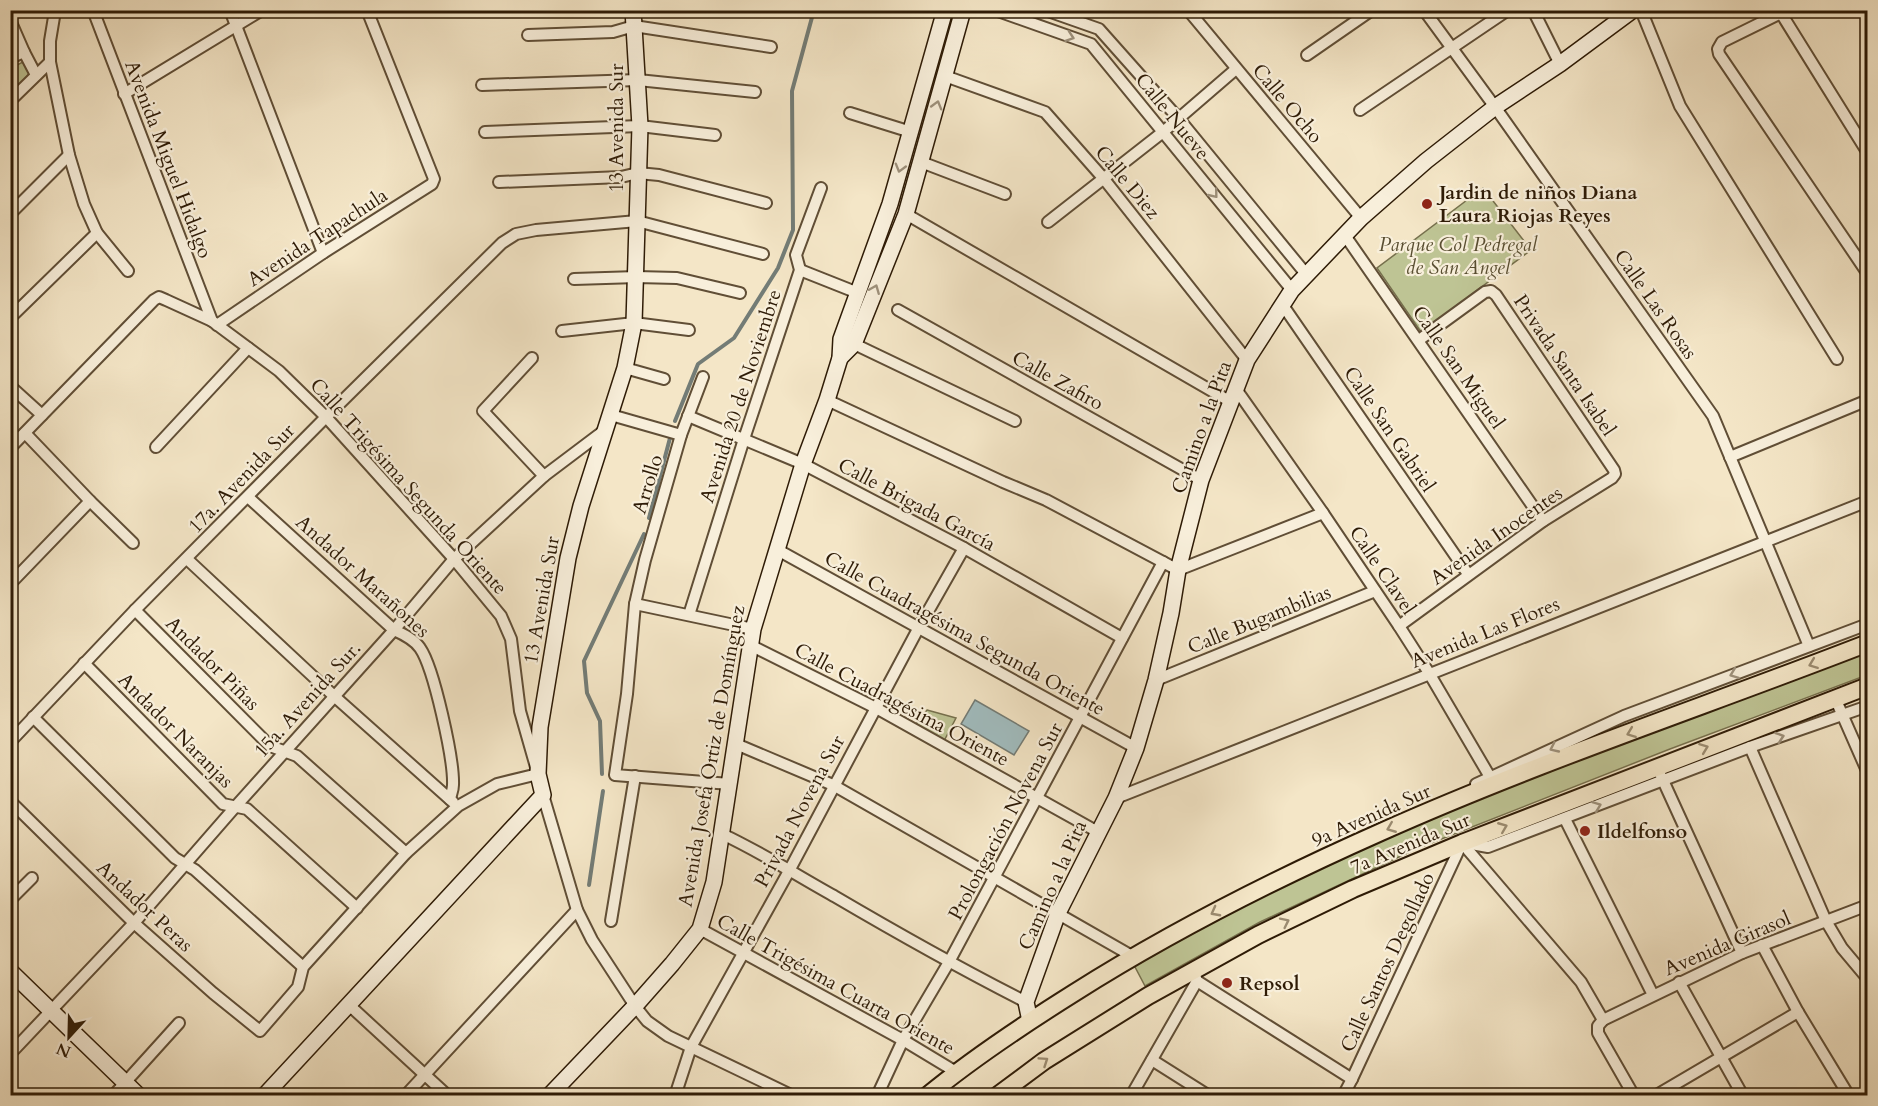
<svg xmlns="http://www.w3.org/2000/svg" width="1878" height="1106" font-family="Cardo,serif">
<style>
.green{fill:#bec494;stroke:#76704d;stroke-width:1.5}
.water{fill:#a1bdc0;stroke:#737c76;stroke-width:1.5}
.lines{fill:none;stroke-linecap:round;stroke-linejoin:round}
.stream{stroke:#737c76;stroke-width:4}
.street-casing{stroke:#604e36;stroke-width:14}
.secondary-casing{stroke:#2e1b06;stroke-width:18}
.primary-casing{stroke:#2e1b06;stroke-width:20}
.street{stroke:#f8efdb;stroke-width:10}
.secondary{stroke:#f8efdb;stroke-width:15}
.primary{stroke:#f4e6c7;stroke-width:16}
.oneway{stroke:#9d907b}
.oneway2{stroke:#9b8b70}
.poi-dot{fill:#8f2418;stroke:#f8efdb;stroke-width:2}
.labels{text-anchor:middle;stroke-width:4.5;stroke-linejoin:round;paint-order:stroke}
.street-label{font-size:20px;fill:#2e1b06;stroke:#f8efdb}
.poi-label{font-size:20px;font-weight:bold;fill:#2e1b06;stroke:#f8efdb;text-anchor:start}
.park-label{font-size:20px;font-style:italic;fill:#594e31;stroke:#f8efdb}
</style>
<rect width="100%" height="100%" fill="#f4e6c7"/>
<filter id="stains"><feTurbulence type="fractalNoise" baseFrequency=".00333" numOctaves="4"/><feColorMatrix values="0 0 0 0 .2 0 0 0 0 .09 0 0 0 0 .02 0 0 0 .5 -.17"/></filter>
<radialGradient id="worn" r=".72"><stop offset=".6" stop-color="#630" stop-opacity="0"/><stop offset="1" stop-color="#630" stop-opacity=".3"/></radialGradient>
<!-- green -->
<g class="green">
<path d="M23,62L30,73L11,93V68Z"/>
<path d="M1483,188L1531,250L1421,332L1377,268Z"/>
<path d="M1867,649V675L1670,749L1416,849L1260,922L1145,986L1134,965L1248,902L1407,827Z"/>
<path d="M927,710L956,718L944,741L916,724Z"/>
</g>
<!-- water -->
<path class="water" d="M975,700L1029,731L1014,755L961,724Z"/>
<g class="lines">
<!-- stream -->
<g class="stream">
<path d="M675,421L698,364L734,338L778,268L793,230L792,91L814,10"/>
<path d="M649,518L670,438"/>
<path d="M602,774L600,721L587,693L584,661L644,534"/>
<path d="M589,885L603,791"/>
</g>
<defs>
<g id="street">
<path d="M53,10L54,17L50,41V62L69,155L84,204L97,233L128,271"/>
<path d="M93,10L212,321"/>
<path d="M230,10L323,253"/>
<path d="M995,10L1091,44L1292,290"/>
<path d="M1045,10L1099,29L1179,119L1306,274"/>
<path d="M1188,10L1361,218"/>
<path d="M1424,10L1495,107L1713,416L1809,646"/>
<path d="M1533,10L1560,64"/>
<path d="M1641,10L1680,106L1837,359"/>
<path d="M1779,10L1868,153"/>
<path d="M1787,10L1722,42L1718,49L1719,54L1868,274"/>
<path d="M10,20L24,52L36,75"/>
<path d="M528,35L613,32L634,26L771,47"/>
<path d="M1307,55L1372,10"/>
<path d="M10,58L24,52"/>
<path d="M945,76L1045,112L1104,179L1247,360"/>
<path d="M482,85L638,80L755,92"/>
<path d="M124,94L262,10"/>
<path d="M10,101L50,62"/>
<path d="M1360,110L1508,10"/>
<path d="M850,113L911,132"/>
<path d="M485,132L640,126L715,135"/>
<path d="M921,162L1005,194"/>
<path d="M499,182L621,177L638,173L659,175L766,203"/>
<path d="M10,214L69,155"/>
<path d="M906,214L1231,402"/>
<path d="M1048,222L1163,132L1236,69"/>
<path d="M1344,234L1543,521"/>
<path d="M800,270L858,293"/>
<path d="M574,279L637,277L677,278L740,293"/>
<path d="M1282,304L1468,574"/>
<path d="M898,310L1201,480"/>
<path d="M10,318L97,233"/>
<path d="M217,325L323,253L432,184L434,179L367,10"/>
<path d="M562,331L634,323L689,330"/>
<path d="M850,342L1015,421"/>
<path d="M532,358L483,411L544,476"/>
<path d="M625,368L664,379"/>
<path d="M703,377L681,435L645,560L635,604L627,694L615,775L730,784"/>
<path d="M10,386L42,415"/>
<path d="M1236,389L1323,513L1399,626L1429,673L1490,777"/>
<path d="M827,400L1003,482L1046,500L1178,570L1323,513"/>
<path d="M611,415L681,435"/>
<path d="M688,416L803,464L964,548L1122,638"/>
<path d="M25,433L90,501L133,543"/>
<path d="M156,447L248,348"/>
<path d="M10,448L154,300L159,297L166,300L212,321L279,371L326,417L454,559L501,616L511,639L520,711L538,774L497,784L458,806L406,853L303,967L298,987L260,1031L213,993L134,923L10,801"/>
<path d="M1730,457L1868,400"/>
<path d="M248,497L394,630C403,634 414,639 420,648C434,668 454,760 453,785C453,790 451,794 450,799"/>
<path d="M776,549L1136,748"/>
<path d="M187,559L334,696L453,802"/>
<path d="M10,584L90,501"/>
<path d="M635,604L753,629"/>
<path d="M135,610L270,746L297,756L406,853"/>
<path d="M689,615L744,439L800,270L796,255L821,188"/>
<path d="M1399,626L1543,521L1612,478L1615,474L1614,470L1496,295L1491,291L1485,292L1419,340"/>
<path d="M750,645L876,708L1098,832"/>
<path d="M84,663L223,804L247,809L357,908"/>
<path d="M1156,680L1375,591"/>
<path d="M1835,698L1868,773"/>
<path d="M33,717L175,858L195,870L303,967"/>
<path d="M10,742L135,610L326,417L502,243L516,234L536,230L637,221L763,254"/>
<path d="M736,744L833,785L1132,956"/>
<path d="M1750,747L1826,921L1842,948L1868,979"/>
<path d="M1661,776L1742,953"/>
<path d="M1476,784L1624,716L1868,624"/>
<path d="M543,795L577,910L592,940L635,1006L647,1021L668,1036L793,1096"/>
<path d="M1116,798L1868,501"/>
<path d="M1565,819L1653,995"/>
<path d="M722,834C761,852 796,875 834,896C897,933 961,969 1026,1002"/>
<path d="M1462,843L1581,982L1603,1020L1598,1026V1033L1634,1096"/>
<path d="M1466,843L1488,847L1750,747L1868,706"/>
<path d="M10,900L32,878"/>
<path d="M611,921L635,776"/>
<path d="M700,929L903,1040L956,1072"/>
<path d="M1762,945L1798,1012L1849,1096"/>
<path d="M1197,981L1352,1079"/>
<path d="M1679,982L1743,1096"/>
<path d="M348,1004L448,1096"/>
<path d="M1603,1020L1742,953L1868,905"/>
<path d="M10,1054L134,923L236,806L394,630L454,559L544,476L605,430"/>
<path d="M1152,1060L1209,1096"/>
<path d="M113,1096L179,1023"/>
<path d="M405,1096L577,910"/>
<path d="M675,1096L691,1047L789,871L918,629L964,548"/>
<path d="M877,1096L903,1040L949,962L1163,562"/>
<path d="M1131,1096L1197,981L1195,975"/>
<path d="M1343,1096L1352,1079L1462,843"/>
<path d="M1655,1096L1798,1012"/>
</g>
<g id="secondary">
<path d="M840,358L854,344L906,214L963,10"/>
<path d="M10,971L139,1096"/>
<path d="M1030,1021L1026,1002L1058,913L1116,798L1136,748L1156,680L1171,613L1178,570L1201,480L1247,360L1292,290L1361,218L1426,161L1495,107L1560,64L1633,10"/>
<path d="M264,1096L543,795L538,774L540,727L568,558L581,506L625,368L634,323L640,126L633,10"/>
<path d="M549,1096L635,1006L672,964L700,929L714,882L753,629L803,464L827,400L840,358L841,339L890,204L945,10"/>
</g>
<g id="primary">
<path d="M927,1096C973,1058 1023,1025 1074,993C1172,931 1275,879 1381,832C1540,761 1706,706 1868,643"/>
<path d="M997,1096L1044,1061L1148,996L1258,935L1353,889L1462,843L1868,686"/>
</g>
</defs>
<!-- street casing -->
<use href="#street" class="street-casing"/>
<!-- secondary casing -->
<use href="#secondary" class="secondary-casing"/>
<!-- primary casing -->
<use href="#primary" class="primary-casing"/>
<!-- street -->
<use href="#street" class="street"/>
<!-- secondary -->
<use href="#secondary" class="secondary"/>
<!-- primary -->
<use href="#primary" class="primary"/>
</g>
<!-- one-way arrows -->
<defs><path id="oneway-chevron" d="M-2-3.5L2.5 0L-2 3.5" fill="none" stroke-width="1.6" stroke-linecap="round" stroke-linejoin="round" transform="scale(1.5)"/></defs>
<g class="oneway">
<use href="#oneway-chevron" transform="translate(1070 37) rotate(19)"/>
<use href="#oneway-chevron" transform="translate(937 105) rotate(-74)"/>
<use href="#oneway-chevron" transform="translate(900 168) rotate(106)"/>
<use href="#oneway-chevron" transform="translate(1214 194) rotate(51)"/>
<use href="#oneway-chevron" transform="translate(875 289) rotate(-68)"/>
<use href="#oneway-chevron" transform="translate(1734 674) rotate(159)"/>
<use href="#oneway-chevron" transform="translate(1780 737) rotate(-19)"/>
<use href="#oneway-chevron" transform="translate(1554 748) rotate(155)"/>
<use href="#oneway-chevron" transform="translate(1597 806) rotate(-21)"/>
</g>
<g class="oneway2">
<use href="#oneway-chevron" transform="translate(1813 664) rotate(159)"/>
<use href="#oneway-chevron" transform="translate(1631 733) rotate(159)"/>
<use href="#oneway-chevron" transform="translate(1704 748) rotate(-21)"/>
<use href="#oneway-chevron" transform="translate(1503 827) rotate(-22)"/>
<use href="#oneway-chevron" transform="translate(1391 828) rotate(158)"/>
<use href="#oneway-chevron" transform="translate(1215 912) rotate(152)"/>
<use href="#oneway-chevron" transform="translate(1285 922) rotate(-26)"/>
<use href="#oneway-chevron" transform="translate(1044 1061) rotate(-34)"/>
</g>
<!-- markers -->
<g class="poi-dot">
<circle cx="1427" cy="204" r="6"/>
<circle cx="1585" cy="831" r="6"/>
<circle cx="1227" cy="983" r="6"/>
</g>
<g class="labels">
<!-- street labels -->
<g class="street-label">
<text transform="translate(1288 103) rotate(50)" y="7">Calle Ocho</text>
<text transform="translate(1173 116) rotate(51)" y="7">Calle Nueve</text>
<text transform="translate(616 128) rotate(-90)" y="7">13 Avenida Sur</text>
<text transform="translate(169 159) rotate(69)" y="7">Avenida Miguel Hidalgo</text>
<text transform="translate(1128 182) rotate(50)" y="7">Calle Diez</text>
<text transform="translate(317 237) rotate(-33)" y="7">Avenida Tapachula</text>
<text transform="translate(1656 304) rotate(55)" y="7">Calle Las Rosas</text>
<text transform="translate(1565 365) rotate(56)" y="7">Privada Santa Isabel</text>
<text transform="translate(1459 367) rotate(55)" y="7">Calle San Miguel</text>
<text transform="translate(1058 380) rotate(29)" y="7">Calle Zafiro</text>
<text transform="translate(740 396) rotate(-72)" y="7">Avenida 20 de Noviembre</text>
<text transform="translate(1201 427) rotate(-70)" y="7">Camino a la Pita</text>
<text transform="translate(1390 429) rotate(56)" y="7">Calle San Gabriel</text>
<text transform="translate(241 478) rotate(-46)" y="7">17a. Avenida Sur</text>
<text transform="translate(647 484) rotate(-73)" y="7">Arrollo</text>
<text transform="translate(409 486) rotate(48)" y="7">Calle Trigésima Segunda Oriente</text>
<text transform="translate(917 504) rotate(28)" y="7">Calle Brigada García</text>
<text transform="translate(1496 535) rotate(-35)" y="7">Avenida Inocentes</text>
<text transform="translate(1383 570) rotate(56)" y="7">Calle Clavel</text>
<text transform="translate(363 576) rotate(42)" y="7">Andador Marañones</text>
<text transform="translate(541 600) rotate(-80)" y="7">13 Avenida Sur</text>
<text transform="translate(1259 619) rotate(-22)" y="7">Calle Bugambilias</text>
<text transform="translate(1485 632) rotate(-22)" y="7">Avenida Las Flores</text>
<text transform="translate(965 633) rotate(29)" y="7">Calle Cuadragésima Segunda Oriente</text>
<text transform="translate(213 663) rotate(45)" y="7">Andador Piñas</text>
<text transform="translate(307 699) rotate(-48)" y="7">15a. Avenida Sur.</text>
<text transform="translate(902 704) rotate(28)" y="7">Calle Cuadragésima Oriente</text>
<text transform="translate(176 730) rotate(45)" y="7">Andador Naranjas</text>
<text transform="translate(711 756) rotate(-80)" y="7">Avenida Josefa Ortiz de Domínguez</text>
<text transform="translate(799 811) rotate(-62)" y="7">Privada Novena Sur</text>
<text transform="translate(1371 815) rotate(-24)" y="7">9a Avenida Sur</text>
<text transform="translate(1005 821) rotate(-62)" y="7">Prolongación Novena Sur</text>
<text transform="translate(1410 843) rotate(-23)" y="7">7a Avenida Sur</text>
<text transform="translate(1052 885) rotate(-66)" y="7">Camino a la Pita</text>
<text transform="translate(145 906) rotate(43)" y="7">Andador Peras</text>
<text transform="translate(1727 943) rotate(-23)" y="7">Avenida Girasol</text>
<text transform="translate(1387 962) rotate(-65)" y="7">Calle Santos Degollado</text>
<text transform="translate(836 984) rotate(29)" y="7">Calle Trigésima Cuarta Oriente</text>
</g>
<!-- poi labels -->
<g class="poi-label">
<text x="1439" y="199">Jardin de niños Diana<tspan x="1439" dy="23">Laura Riojas Reyes</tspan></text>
<text x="1597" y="838">Ildelfonso</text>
<text x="1239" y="990">Repsol</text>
</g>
<!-- park labels -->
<g class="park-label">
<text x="1458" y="251">Parque Col Pedregal<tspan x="1458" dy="23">de San Angel</tspan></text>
</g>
</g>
<!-- margin -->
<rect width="1878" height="1106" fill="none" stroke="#f4e6c7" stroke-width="36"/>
<rect x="12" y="12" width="1854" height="1082" fill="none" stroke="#2e1b06" stroke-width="3"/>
<rect x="18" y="18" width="1842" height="1070" fill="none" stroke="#2e1b06" stroke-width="1.5"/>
<!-- north arrow -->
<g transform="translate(69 1037) rotate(202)" stroke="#f8efdb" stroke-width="4.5" paint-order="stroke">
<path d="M0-4.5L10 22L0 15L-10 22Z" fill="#2e1b06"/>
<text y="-9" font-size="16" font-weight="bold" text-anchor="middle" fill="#2e1b06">N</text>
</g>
<rect width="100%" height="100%" filter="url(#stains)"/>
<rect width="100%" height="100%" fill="url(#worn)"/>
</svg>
